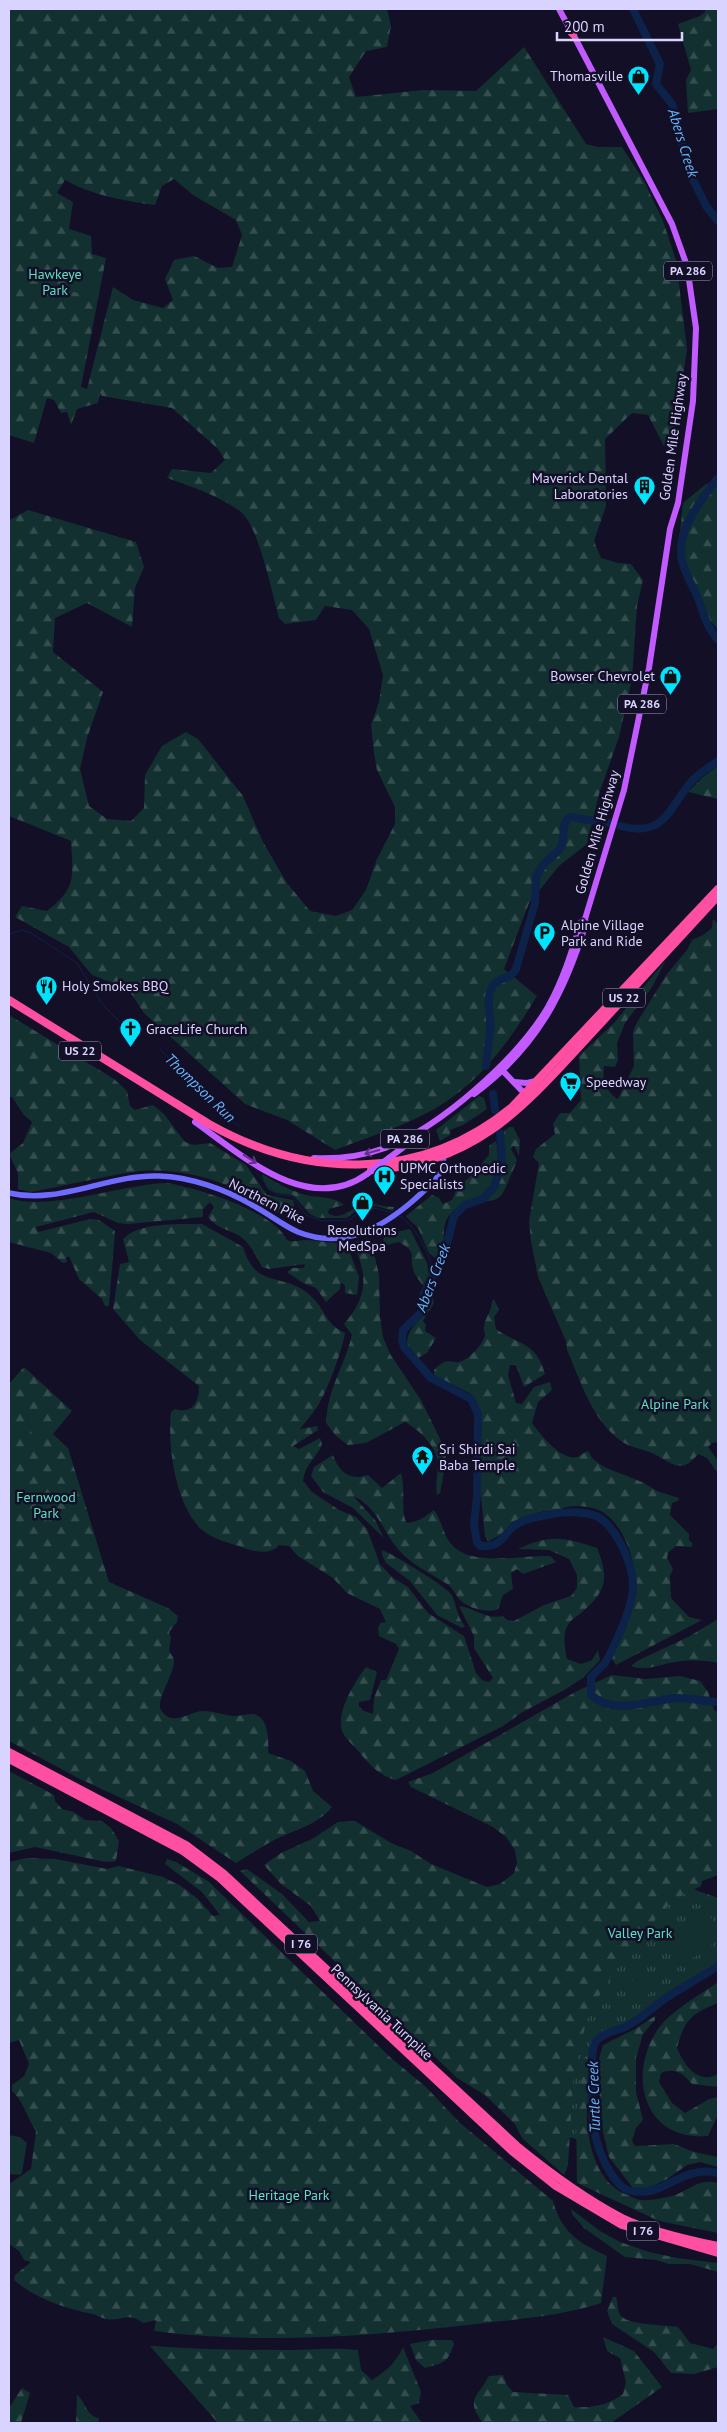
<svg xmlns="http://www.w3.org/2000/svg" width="727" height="2432" font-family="'PT Sans',sans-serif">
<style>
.grass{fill:url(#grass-tufts)}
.forest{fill:url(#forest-firs);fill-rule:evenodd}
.pitch{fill:#12302f}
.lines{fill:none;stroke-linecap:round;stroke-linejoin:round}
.stream{stroke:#0c2248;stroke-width:1}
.river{stroke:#0c2248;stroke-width:8}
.secondary{stroke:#6f6bff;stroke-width:5.5}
.primary{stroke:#c25bff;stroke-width:6}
.highway{stroke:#ff4fa3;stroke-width:8}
.primary-bridge{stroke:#c25bff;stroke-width:6}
.oneway{stroke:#623188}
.labels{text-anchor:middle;stroke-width:5;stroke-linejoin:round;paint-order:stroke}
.shield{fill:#130f26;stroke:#9e99be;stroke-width:1}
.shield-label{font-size:12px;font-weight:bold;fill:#d9d4ff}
.poi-label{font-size:14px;fill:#d9d4ff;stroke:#130f26;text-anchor:start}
.park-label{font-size:14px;fill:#5fe0c0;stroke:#130f26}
.street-label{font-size:14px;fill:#d9d4ff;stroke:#130f26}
.water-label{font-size:15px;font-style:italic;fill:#62b6ff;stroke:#130f26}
</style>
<defs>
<pattern id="grass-tufts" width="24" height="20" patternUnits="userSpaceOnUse" patternTransform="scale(1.25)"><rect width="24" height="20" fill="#12302f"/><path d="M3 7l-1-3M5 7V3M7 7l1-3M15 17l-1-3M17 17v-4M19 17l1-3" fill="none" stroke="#344d4e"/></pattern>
<pattern id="forest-firs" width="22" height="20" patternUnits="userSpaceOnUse" patternTransform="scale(1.25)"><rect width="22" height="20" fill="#12302f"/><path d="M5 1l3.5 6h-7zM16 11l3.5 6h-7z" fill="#344d4e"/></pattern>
</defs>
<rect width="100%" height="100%" fill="#130f26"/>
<!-- grass -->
<path class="grass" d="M690,1888L718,1898V1964L664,1997L639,2017L592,2040L585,2141L568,2137L515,1981Z"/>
<!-- forest -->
<g class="forest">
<path d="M9,9H387L391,26L387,47L366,51L349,77L356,97L423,90L476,91L524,47L586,144L597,147H622L644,181L663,221L676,260L687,349L673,446H664L648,415L632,413L605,439L606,506L594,541L601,558L618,563L631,564L643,580L637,606L632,679L619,737L599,794L587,844L559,866L529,903L504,969L537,996C512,1037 485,1076 444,1103C412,1124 371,1136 335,1150L287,1120L245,1104L144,1013L128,989L92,975L69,947L15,917L22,906L47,911C77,888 73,876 71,841L9,816V524L10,520L28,510L136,542L144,567L135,588L132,627L87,603L55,618L53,652L103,692L87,738L80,769L89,806L107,819L131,821L144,808L145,775L162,746L186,732L198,739L243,796L263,842L287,883L310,911L336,916L352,910L366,890L377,859L395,824V807L377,770L374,753L371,725L379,702L383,675L369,629L352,610L325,606L316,620L285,624L279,618C272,593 259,527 241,512C222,497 190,486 167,478L172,469L211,473L225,460L218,449L172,408L102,396L100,393L98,403L77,409L71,425L67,412L61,413L54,400L47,398L34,443L9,435ZM174,179L193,195L236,220L242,235L232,267L218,268L194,256L174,260L165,279L173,300L163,308L133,300L113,287L87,389L81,387L106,258L92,254L91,236L69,229L73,202L57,193L65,180C91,195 125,201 155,205L162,186Z"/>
<path d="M705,9H718V109L688,113L686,80L691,70L678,24L700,16L705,12Z"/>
<path d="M718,482V630L706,615L678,551L683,503L706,484Z"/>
<path d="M718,766V799L688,792L703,777Z"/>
<path d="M713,919L718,924V1442L712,1443L708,1447L718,1461V1470L716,1471L707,1458L698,1454C683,1473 675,1466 656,1455C646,1449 634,1449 624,1443C593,1423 581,1382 567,1350L566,1341L538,1277L531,1241L529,1221L539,1163L533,1157L536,1149L555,1134L553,1124L560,1113H570L581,1100L579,1056L614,1023L666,960L652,987L625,1023L617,1043L618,1060L615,1067L604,1066C602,1080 606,1092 618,1099L634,1066L633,1032L636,1024L667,974L687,950L692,940L703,935L712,928Z"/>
<path d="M9,1015L114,1079L127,1091L130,1106L135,1110L153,1105L164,1114L185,1142L194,1145L210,1143L246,1165L267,1195L293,1200L295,1206L281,1216C240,1185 185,1165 133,1172C99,1177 65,1186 31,1192L18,1189V1173L9,1154L23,1143L32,1122L24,1115L12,1097H9Z"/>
<path d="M479,1096L484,1098L487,1109L463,1125L450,1130V1135L440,1141L436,1130Z"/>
<path d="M510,1127H513L520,1140L519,1156L515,1147L513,1146L511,1149L517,1160C515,1166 513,1170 511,1175C504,1190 503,1202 484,1201C512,1178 501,1160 504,1131Z"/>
<path d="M496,1141C500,1158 497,1189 479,1198C467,1204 455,1205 447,1219C440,1232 449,1245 436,1259L429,1253L418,1228L406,1216L432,1195L439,1198L443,1204L452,1200L459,1184L468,1179L489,1155V1146Z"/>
<path d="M262,1174C274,1182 288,1189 302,1194C315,1198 335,1196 344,1205L329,1209L328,1213C339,1221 347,1211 358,1207C374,1201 379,1207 394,1207L393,1211L377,1206L362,1207L346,1218H318L310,1214L293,1195C274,1192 266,1195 262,1174Z"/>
<path d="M167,1183C197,1188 274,1211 287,1240C294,1243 298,1240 306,1240C320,1240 332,1245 346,1242L359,1277L357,1295L345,1293V1286L341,1282L340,1289L326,1302L316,1288L303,1283L287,1272L292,1268H304L305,1264L269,1269L262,1267C256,1256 250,1242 238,1235C227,1229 216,1228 208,1217L214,1207L210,1202L203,1209V1217L128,1224L118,1223L94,1212L36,1227L38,1232L90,1219L99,1220L115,1231L109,1306H105L102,1299L79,1279L69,1256L66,1258L67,1262L63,1263L51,1253L9,1242V1198C47,1212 123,1184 167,1183Z"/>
<path d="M202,1224L243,1247C257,1293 286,1269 314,1299C326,1312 326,1324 345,1333C342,1351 327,1392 317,1407C312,1415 305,1422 300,1429L317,1426L318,1430L293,1446L299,1449L320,1438L322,1444C315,1461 306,1462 303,1481L312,1492L339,1510L356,1517L367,1529L380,1564L392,1577L408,1587L428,1613L464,1636L476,1673L482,1680L489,1682L493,1678L474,1648V1636L459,1606C476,1608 485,1620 503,1616L507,1620L514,1621L544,1605L571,1596L577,1588V1575L569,1559L549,1550L518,1549C551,1534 564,1537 597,1548C609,1577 607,1591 582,1612C578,1616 570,1620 568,1625C562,1634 565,1649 567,1659L581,1664L592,1660L598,1650L600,1660L584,1677L566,1689L521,1713L503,1726L396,1780C382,1777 369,1765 360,1753C355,1746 347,1741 343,1733C334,1715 355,1681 366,1667L377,1672L370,1700L359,1702V1707L364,1711L373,1714L374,1698L381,1680H386L399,1649L396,1644L379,1636L378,1628L380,1623L386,1622L380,1609L347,1593L333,1578L298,1556L289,1546L279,1545C271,1555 255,1552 244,1548C231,1543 219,1541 206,1533C176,1512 167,1446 171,1412L175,1409C192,1414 199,1403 199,1386L140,1340L113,1309L120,1264L129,1262L123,1239C138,1222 180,1224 202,1224Z"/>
<path d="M410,1229L427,1263L429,1274L423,1286C420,1281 414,1275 413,1269C409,1254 418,1253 399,1242L387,1245L383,1240L386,1234Z"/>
<path d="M363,1239L371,1240L379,1275L380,1317L383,1337L390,1354L421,1400L445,1449L446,1462L440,1493L437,1495C435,1484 438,1474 438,1463C436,1445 420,1431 405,1422L366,1443L348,1445L336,1436L326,1423C328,1387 344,1368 352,1335L344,1324C368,1297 368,1275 353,1243Z"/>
<path d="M432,1296L434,1303L423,1321L426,1325L425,1331L436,1338L427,1353L416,1359C392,1331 426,1325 429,1297Z"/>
<path d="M494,1299L499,1310L494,1317L496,1329C520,1346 536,1342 545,1374L524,1387L516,1365H510L508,1375L516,1403L522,1404L534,1387L550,1382L552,1390L538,1402L532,1423C540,1434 561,1461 577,1457C580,1456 585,1452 588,1451L593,1459L604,1467L642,1482L657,1491L679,1498L678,1501L672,1503L670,1515L689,1534V1540L693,1544L691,1547L676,1546L668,1553L667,1558L673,1569L670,1576L671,1598L689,1617L702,1620L616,1665L612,1659C620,1638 634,1614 635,1591C638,1565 624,1519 596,1509C587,1506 576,1505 566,1507C563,1508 559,1511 556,1511C551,1512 546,1510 541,1512C520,1517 507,1534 488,1541L485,1537L481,1496V1415L471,1394L434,1375V1370C450,1354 451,1366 462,1361C470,1358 484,1343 485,1335C485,1332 483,1329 484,1327C485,1317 492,1311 492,1301Z"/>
<path d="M24,1367L72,1411L53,1434L68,1448L109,1582L168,1608L178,1616L177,1622L169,1632L171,1638L169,1650C170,1654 173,1656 174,1660C175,1673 155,1701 161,1710C173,1728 189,1711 203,1711C213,1711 223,1715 233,1716C240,1716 246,1714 253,1714C269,1717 269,1740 268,1753L291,1761L305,1771L313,1791L332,1807C318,1825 294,1830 274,1840C261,1847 249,1855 236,1863L177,1824L78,1778L9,1741V1384Z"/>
<path d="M333,1455C339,1473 351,1481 368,1475L382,1488L401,1473C406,1488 400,1513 407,1523C418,1522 425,1517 434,1510C442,1521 443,1535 452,1545C471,1567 523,1555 550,1556L556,1562L523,1574L517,1569L511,1573L513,1589L503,1595L498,1609C487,1614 468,1608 459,1599C455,1594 453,1588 447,1584C429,1572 411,1565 397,1548C383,1531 376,1505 353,1496L375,1520L384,1538L353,1508L323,1492L311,1476L314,1467Z"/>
<path d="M382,1550C390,1552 447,1587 451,1594C457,1604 456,1616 465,1626L462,1628L437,1615L410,1581L386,1563L382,1555Z"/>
<path d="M718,1619V1663C703,1660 690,1660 675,1662C661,1664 645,1672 631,1666L637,1661L688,1637Z"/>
<path d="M612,1675L646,1679L680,1676L700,1681L708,1692L714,1710L718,1712V1875L702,1881L701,1886L675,1899L652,1922L615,1971L595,2002L587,2020L574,2069L568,2165L564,2175L522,2138L515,2124L485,2095L457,2078L240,1871L247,1869L282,1894L309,1922L320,1921L311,1906L281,1884L264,1865L281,1853L312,1839L338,1822L355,1821L391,1843L411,1851L431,1864L487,1887L500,1884L514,1873L517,1863L515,1850L506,1837L493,1827L411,1787L408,1782L433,1773L577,1691Z"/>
<path d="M9,1771L54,1795L55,1801L62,1809L74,1812L85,1820L102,1821L111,1828L119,1841L116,1861L106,1862L35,1847L9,1853Z"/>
<path d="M26,1858L56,1859L107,1869L119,1866L163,1877L181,1886L198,1899L213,1916L220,1915L202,1892L165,1864L167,1859L176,1862L208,1881L391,2058L426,2087L459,2122L553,2201C562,2233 578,2242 607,2256L601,2303C562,2316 518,2319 477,2324C370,2336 261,2345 154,2331L156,2320L143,2323C128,2311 121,2322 106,2319C101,2318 97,2315 92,2314C62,2307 38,2300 14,2280L15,2275L31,2262L24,2260L19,2251L9,2244V2184L31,2169L36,2131C27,2118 24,2102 12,2091V2085L24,2076L29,2064L19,2040L9,2043V1862Z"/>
<path d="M718,1982V2003C692,2013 684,2020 677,2048C684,2065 698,2085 718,2074V2087L692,2084C683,2073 675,2067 661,2073L659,2082L672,2103L685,2113L709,2099L718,2097V2115L708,2136C646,2142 627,2079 656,2032C669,2011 699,1996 718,1982Z"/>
<path d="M655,2016V2020L643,2034L636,2058V2092L643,2120L636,2128L632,2141L635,2146L674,2144L694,2152L718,2157V2167L700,2162L687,2165L667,2179L649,2188H633L609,2157L603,2132L597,2066L603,2045L635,2029Z"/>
<path d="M589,2055C585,2097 579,2177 628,2195C632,2197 637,2200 642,2200C650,2201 661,2198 668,2197C687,2193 698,2177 718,2183V2233L659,2221L577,2183L576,2112L585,2057Z"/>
<path d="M571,2209L600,2231L620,2242L649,2252L677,2258L718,2263V2272L690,2264H669L656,2260L625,2257L584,2228L572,2214Z"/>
<path d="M613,2297H616C618,2302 617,2311 621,2316C629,2325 666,2325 678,2327L690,2343L713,2349L718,2343V2367L694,2374L671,2373L654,2352L612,2324L607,2311Z"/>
<path d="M603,2337L634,2351L662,2387L611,2423H483C465,2399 477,2398 489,2376L503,2375L507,2385L513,2392L568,2395L574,2407C593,2408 608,2405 623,2394L626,2382L620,2358L607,2351Z"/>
<path d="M432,2340H452L454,2344C448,2363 443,2363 425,2368L416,2360L410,2344Z"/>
<path d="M150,2346C193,2349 237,2350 281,2350C307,2350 332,2347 358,2350L361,2370L372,2380C386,2371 396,2363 403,2347L421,2392L419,2403L410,2406L422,2423H218Z"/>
<path d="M22,2388L30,2393L21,2423H9V2408Z"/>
<path d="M77,2395C86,2402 86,2416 99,2418L98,2423H76Z"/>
</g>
<!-- pitch -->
<g class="pitch">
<path d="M72,269L102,275L98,298L67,290Z"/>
<path d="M38,1414L46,1437L34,1441L27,1418Z"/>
<path d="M709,1914L718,1928V1941L682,1965L667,1941Z"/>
<path d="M643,1973L655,1989L640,2000L628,1984Z"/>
<path d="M9,2135L20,2137L27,2143L22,2173L20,2175L9,2174Z"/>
</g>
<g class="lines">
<!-- stream -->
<g class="stream">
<path d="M9,934L22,930L31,933L77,963L102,1004L120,1022"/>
<path d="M159,1048L229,1119L241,1127"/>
<path d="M255,1172L276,1194L292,1196L306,1215L322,1221L350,1220C364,1205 374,1206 393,1214"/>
<path d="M397,1215C415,1223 430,1255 435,1274"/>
</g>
<!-- river -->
<g class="river">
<path d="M633,9L660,64L656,84L672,104L690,173L706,206L718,221"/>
<path d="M717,479C701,500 675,532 682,561C685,573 692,585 697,596C705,615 704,623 718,640"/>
<path d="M620,826C665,838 668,809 691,782C698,774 709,767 718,761"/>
<path d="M486,1066C487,1054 489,1043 490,1031C492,1017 485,1000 492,987C497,977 511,980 516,969L535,903L536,877L543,865L560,849C567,838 559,825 570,817L608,823"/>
<path d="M493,1094L495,1110"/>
<path d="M500,1133L502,1161L494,1187L483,1199L465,1205L454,1216L446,1248L423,1296V1311L403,1330L402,1340L404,1347L431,1378L471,1399L478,1414L477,1496L474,1525L477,1542L480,1546C502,1547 501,1537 514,1526C521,1521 534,1517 543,1516C558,1512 581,1510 596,1516C616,1525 634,1566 633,1588C632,1608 618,1637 609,1656L605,1663L591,1677V1695C615,1717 651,1699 679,1698C692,1698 705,1702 718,1702"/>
<path d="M718,1966C701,1977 683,1987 666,1998C653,2007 642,2018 629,2025C619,2031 606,2031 598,2039C590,2047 593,2062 592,2072C590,2109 591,2144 612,2175C616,2181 621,2188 628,2190C665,2200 679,2164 718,2173"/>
</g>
<!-- secondary -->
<path class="secondary" d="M9,1193C60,1205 108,1174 159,1176C190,1177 225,1189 252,1205C268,1213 282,1225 298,1232C343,1250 382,1228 415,1199C429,1186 447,1174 443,1153"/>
<!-- primary -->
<g class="primary">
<path d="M559,9L572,33"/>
<path d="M500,1068L525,1094"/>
<path d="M514,1082L527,1083L536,1081"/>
<path d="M474,1094C536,1048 564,995 586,923L585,919"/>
<path d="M195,1122C243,1156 308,1216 367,1174"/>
<path d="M314,1158C338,1159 363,1156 385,1148C441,1127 518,1058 548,1007C563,980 572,951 581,922L585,919L624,790L649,668L670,529L678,503L693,401L696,328L687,266L672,224L573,34"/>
<path d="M389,1158L418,1136"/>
</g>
<!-- highway -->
<g class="highway">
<path d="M572,33L573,34"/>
<path d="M9,1000L209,1124C308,1180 422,1181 512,1107L718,889"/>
<path d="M371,1170C482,1165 532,1097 602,1022C641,980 679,938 718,896"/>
<path d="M9,1752L186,1845L224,1874L517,2146C550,2173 584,2198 622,2218C649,2231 689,2240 718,2246"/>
<path d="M9,1759L183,1851L220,1878L512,2151L556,2186L622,2225L718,2253"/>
</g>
<!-- primary-bridge -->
<path class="primary-bridge" d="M367,1174L389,1158"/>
</g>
<!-- one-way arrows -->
<defs><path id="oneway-shaft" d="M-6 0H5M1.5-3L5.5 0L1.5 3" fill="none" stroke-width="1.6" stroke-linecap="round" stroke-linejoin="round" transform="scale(1.25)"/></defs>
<g class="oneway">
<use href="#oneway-shaft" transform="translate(372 1152) rotate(165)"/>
<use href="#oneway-shaft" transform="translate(250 1159) rotate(32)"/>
</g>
<!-- icons -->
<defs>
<symbol id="shop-pin" viewBox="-11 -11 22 30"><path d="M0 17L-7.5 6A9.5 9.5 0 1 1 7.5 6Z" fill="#00e5ff" stroke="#130f26"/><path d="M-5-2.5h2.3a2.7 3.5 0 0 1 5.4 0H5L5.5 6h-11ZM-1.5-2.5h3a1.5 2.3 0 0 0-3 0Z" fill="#111"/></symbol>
<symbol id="building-pin" viewBox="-11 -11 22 30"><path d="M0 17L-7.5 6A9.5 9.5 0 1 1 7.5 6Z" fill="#00e5ff" stroke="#130f26"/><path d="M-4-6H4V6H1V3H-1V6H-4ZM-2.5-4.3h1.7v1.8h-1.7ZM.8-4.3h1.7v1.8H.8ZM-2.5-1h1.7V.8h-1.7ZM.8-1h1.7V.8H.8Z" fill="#111"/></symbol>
<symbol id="parking-pin" viewBox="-11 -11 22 30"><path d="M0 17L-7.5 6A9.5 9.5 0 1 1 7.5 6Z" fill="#00e5ff" stroke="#130f26"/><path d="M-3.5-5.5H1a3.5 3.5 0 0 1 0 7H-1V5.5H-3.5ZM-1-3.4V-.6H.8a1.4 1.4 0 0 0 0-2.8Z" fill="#111"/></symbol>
<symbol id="restaurant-pin" viewBox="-11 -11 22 30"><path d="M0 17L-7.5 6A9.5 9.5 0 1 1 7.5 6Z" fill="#00e5ff" stroke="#130f26"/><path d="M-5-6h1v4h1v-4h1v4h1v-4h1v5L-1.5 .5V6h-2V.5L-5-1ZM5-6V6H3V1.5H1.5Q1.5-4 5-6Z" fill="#111"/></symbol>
<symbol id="church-pin" viewBox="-11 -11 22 30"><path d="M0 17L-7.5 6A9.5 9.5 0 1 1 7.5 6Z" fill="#00e5ff" stroke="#130f26"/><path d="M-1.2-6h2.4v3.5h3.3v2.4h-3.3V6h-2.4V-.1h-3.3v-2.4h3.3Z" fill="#111"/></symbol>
<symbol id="supermarket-pin" viewBox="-11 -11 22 30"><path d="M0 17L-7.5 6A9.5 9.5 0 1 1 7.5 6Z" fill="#00e5ff" stroke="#130f26"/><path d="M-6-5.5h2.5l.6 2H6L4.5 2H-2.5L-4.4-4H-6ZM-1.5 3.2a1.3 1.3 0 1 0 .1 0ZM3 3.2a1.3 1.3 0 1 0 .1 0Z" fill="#111"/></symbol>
<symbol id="hospital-pin" viewBox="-11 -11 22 30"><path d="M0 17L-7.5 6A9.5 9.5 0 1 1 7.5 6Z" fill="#00e5ff" stroke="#130f26"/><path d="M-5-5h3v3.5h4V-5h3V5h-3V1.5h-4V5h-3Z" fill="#111"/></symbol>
<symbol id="temple-pin" viewBox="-11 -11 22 30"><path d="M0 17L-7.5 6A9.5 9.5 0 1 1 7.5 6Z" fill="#00e5ff" stroke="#130f26"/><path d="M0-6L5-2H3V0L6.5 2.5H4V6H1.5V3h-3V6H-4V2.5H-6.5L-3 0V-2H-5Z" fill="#111"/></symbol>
</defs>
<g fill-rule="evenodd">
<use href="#shop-pin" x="626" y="64" width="25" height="34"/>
<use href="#building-pin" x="632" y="474" width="25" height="34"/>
<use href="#shop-pin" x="658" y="664" width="25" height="34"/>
<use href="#parking-pin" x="532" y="920" width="25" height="34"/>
<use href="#restaurant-pin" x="34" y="974" width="25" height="34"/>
<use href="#church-pin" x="118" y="1016" width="25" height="34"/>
<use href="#supermarket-pin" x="558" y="1070" width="25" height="34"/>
<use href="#hospital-pin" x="372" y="1164" width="25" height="34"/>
<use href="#shop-pin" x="350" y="1190" width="25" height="34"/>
<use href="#temple-pin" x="410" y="1444" width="25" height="34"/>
</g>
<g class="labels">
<!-- shield labels -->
<g class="shield">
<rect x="664" y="261.5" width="48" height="19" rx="4"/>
<rect x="618" y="694.5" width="48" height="19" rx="4"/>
<rect x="603" y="988.5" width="42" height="19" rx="4"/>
<rect x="59" y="1041.5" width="42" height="19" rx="4"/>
<rect x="381" y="1129.5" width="48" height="19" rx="4"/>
<rect x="285" y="1934.5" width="32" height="19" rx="4"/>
<rect x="627" y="2221.5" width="32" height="19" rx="4"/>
</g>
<g class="shield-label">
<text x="688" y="275">PA 286</text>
<text x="642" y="708">PA 286</text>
<text x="624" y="1002">US 22</text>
<text x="80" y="1055">US 22</text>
<text x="405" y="1143">PA 286</text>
<text x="301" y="1948">I 76</text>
<text x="643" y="2235">I 76</text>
</g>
<!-- poi labels -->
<g class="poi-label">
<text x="623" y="81" text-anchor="end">Thomasville</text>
<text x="628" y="483" text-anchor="end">Maverick Dental<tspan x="628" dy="16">Laboratories</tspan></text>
<text x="655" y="681" text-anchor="end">Bowser Chevrolet</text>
<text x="561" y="930">Alpine Village<tspan x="561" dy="16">Park and Ride</tspan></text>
<text x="62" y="991">Holy Smokes BBQ</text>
<text x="146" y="1034">GraceLife Church</text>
<text x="586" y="1087">Speedway</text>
<text x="400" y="1173">UPMC Orthopedic<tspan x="400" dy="16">Specialists</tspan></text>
<text x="362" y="1235" text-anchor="middle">Resolutions<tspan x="362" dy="16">MedSpa</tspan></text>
<text x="439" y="1454">Sri Shirdi Sai<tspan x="439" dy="16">Baba Temple</tspan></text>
</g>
<!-- park labels -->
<g class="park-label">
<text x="55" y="279">Hawkeye<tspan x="55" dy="16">Park</tspan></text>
<text x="675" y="1409">Alpine Park</text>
<text x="46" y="1502">Fernwood<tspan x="46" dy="16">Park</tspan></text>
<text x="640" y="1938">Valley Park</text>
<text x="289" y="2200">Heritage Park</text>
</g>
<!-- street labels -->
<g class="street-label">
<text transform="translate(673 437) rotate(-82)" y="5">Golden Mile Highway</text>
<text transform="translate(597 832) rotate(-74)" y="5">Golden Mile Highway</text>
<text transform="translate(267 1201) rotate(27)" y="5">Northern Pike</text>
<text transform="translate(382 2012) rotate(43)" y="5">Pennsylvania Turnpike</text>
</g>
<!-- water labels -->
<g class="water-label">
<text transform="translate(683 143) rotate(73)" y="5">Abers Creek</text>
<text transform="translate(200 1088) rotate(44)" y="5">Thompson Run</text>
<text transform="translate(433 1278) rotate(-69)" y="5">Abers Creek</text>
<text transform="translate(594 2097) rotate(-92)" y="5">Turtle Creek</text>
</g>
</g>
<!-- border -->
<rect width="727" height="2432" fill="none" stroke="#d9d4ff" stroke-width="20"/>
<!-- scale -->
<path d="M557 32v8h125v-8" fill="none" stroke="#d9d4ff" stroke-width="2.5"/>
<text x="564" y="32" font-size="15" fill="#d9d4ff" stroke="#130f26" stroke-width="4" paint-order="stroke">200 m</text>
</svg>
